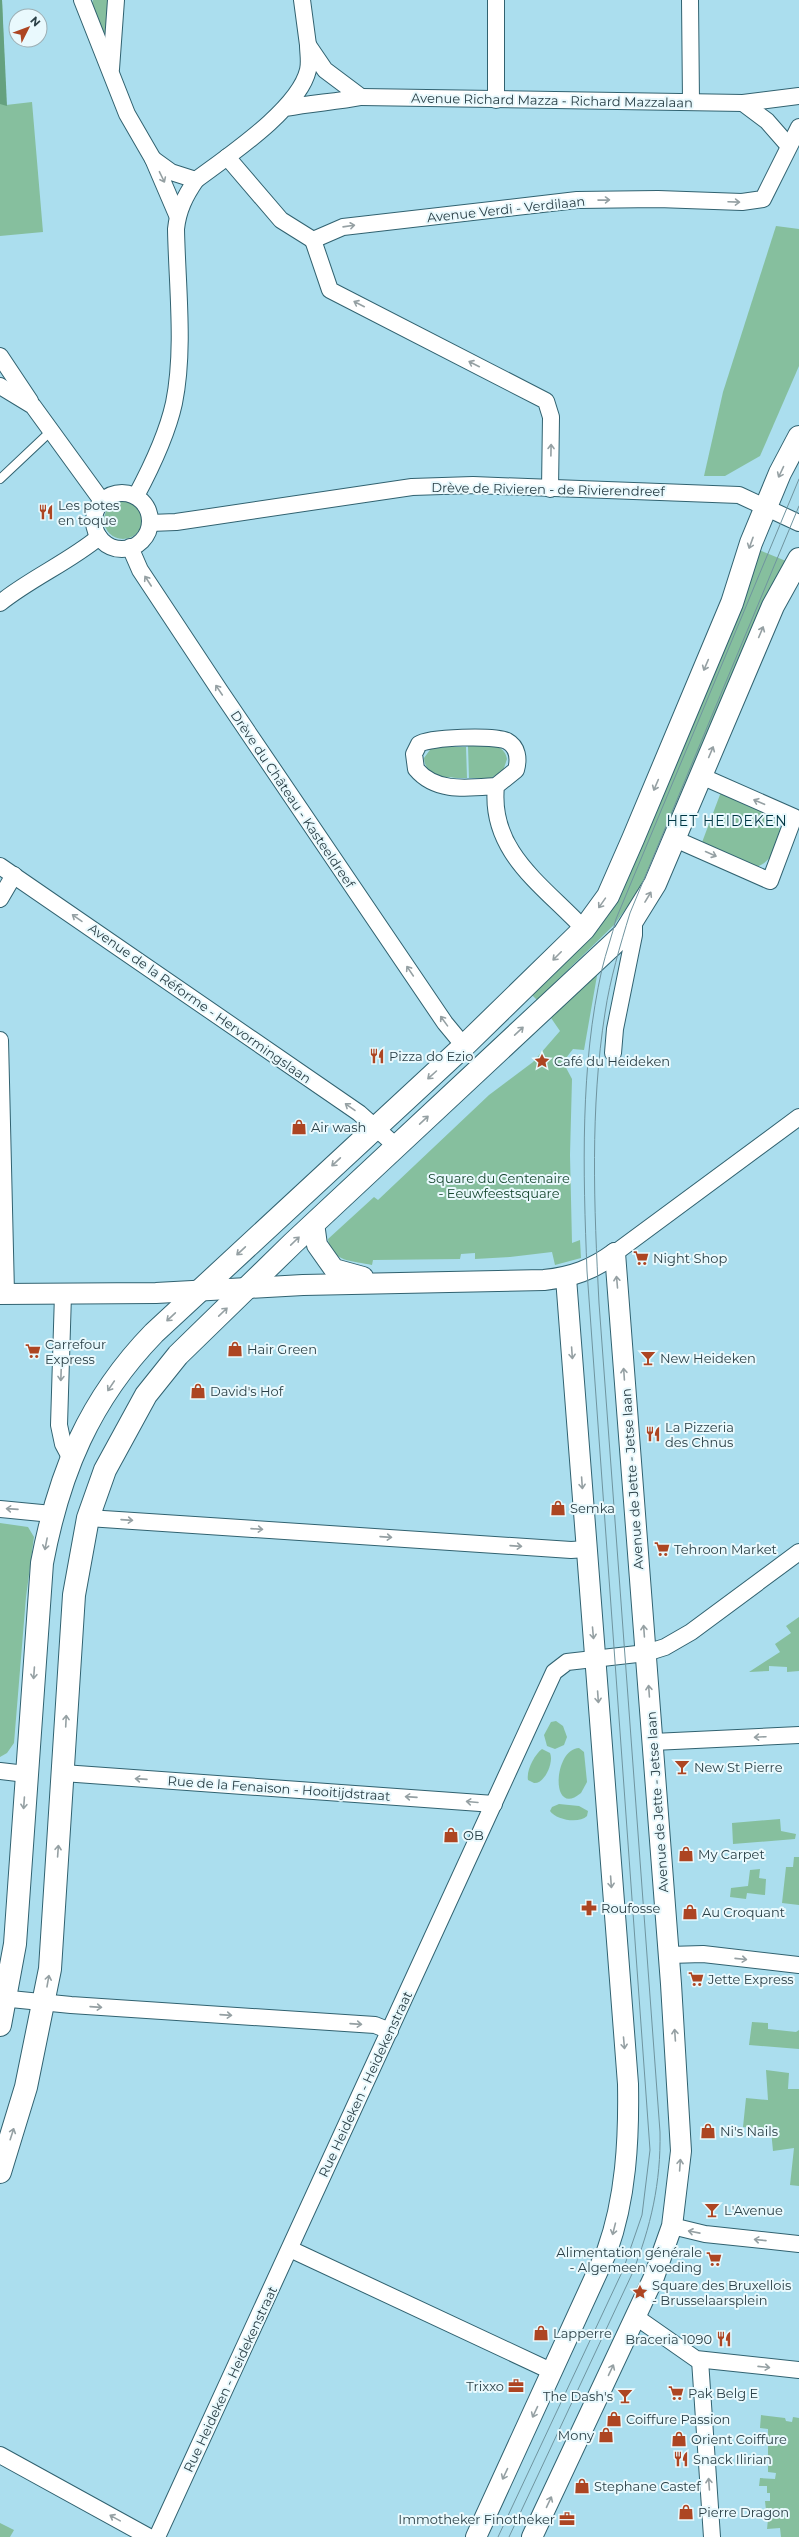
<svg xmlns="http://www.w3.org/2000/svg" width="799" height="2537" font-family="Montserrat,sans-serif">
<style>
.green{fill:#86bf9e}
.forest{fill:#65a17f}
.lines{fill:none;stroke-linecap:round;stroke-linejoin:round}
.service-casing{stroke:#316270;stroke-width:10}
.minor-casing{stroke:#316270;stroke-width:18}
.tertiary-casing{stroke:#316270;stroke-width:22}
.secondary-casing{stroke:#316270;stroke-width:24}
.service{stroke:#fff;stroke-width:8}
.minor{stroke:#fff;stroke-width:16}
.tertiary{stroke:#fff;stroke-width:20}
.secondary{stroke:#fff;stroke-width:22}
.tram{stroke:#6f949f;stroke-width:1}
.oneway{stroke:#95a0a3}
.labels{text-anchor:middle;stroke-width:4;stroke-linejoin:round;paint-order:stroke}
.street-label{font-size:13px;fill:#2b4047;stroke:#e9f9fd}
.poi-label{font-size:13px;fill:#2b4047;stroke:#e9f9fd;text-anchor:start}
.park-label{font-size:13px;fill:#15452d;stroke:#e9f9fd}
.neighbourhood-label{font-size:14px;letter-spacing:1px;fill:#003744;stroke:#e9f9fd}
</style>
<rect width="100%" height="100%" fill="#abdeee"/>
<!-- green -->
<g class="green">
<path d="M0,0H2L6,105L32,102L43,232L0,236Z"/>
<path d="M93,0H107L108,2L105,33L102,32L92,4Z"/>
<path d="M776,226L799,229V366L760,456L725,476H704L723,392Z"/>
<circle cx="123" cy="520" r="19"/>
<path d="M759,550L786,561L641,888L614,925L537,1000L532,995L580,948Z"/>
<path d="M468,746C482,746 504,741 507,759L503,771L491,778H469Z"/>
<path d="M432,747H466L467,778C452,778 425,779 424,758Z"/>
<path d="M721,792C735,798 778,813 780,830C781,836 777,842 775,848C771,857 766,864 756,867L701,845Z"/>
<path d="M598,970L584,1050L573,1049L563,1062L572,1079L570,1155L572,1243L580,1240L581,1258L555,1265L552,1252L510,1257L475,1259V1253L461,1254L460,1259L373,1260L372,1265C354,1261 330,1262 328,1239L374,1197L378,1200L489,1095L533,1062L560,1031L549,1015Z"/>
<path d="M0,1523L28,1527L34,1537L26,1597L14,1743L7,1753L0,1757Z"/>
<path d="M799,1617V1671L787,1672V1667L769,1666V1671L749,1672L780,1652L775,1644L791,1633L786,1626Z"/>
<path d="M556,1721L563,1726L567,1737L564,1745L555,1749L547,1746L544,1735L551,1722Z"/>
<path d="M579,1748L584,1752L587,1782L581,1793C550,1819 553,1749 579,1748Z"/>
<path d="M542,1749L550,1753C554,1762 545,1784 534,1783L528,1780C526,1770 535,1754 542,1749Z"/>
<path d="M559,1804L579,1806L588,1811L587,1816C579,1824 556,1820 550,1811L552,1807Z"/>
<path d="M780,1819L781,1831L796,1834L795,1839L733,1844L732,1823Z"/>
<path d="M794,1857H799V1905L782,1903L786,1867H793Z"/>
<path d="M760,1869L759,1878L766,1879L765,1895L747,1893L746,1899L730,1897L731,1888L748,1886L750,1870Z"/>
<path d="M752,2022L768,2023V2029L796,2032L799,2030V2049L749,2045Z"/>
<path d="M766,2070L789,2073L788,2089H799V2186L790,2185L794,2148L773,2151L771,2130L743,2127L746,2098L768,2100Z"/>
<path d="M761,2415L785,2418L786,2421L792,2422L793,2417L799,2418V2537H781L780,2528L767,2529L769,2510H766L765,2501H770V2493H767V2486H759L760,2478L775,2479L776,2473L768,2472V2429L760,2428Z"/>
<path d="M0,2523L14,2530L10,2537H0Z"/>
</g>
<!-- forest -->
<path class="forest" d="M0,0H2L7,106L0,104Z"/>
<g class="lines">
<defs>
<path id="service" d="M0,479L51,431"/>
<g id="minor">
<path d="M82,0L127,114L153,159"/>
<path d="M302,0L308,45"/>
<path d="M496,0V100"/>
<path d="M690,0L691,101"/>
<path d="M111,69L116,0"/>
<path d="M361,97L743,103L799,96"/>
<path d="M743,103L767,121L788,145"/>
<path d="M227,157L281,220L313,240"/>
<path d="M177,215L153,159L171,172L196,180"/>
<path d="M313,240L343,227L577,200L658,199L742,202L763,199L799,127"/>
<path d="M313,240L330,290L546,401L551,417L550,489"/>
<path d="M0,356L30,401"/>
<path d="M0,386L33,406L102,501"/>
<circle cx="122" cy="521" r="28"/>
<path d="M136,496C151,468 167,435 174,403C185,349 177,285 176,229C178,210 185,196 196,180C228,156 299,109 308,70C310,62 308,53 308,45L325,70L361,97C336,102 311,103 286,108"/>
<path d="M150,523L176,522L412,487L473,485L739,495L799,523"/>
<path d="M130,547L140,570L220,691L445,1023L464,1046"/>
<path d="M0,603C31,578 69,562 99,537"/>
<path d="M496,786C468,788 436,793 416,769L414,754L419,744C429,737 495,735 507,741C518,747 519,759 516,770L496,786C489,852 543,885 584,929"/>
<path d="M675,839L770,881L794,817L701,776"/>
<path d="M0,866L359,1113L396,1146"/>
<path d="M0,899L14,875"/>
<path d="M0,1040L6,1293"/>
<path d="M613,1053L615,1029L634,935V919"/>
<path d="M615,1253L799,1117"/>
<path d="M63,1294L59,1425L63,1444L71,1459"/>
<path d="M0,1509L52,1514"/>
<path d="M88,1518L571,1550L587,1549"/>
<path d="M653,1742L799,1735"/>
<path d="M0,1771L26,1774"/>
<path d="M63,1773L494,1804"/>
<path d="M669,1955L703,1954L799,1965"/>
<path d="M0,1998L71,2005L375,2025L390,2031"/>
<path d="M672,2226L705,2234L799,2244"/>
<path d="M290,2249L553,2372"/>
<path d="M636,2317L696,2359L799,2370"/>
<path d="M700,2360L712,2537"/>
<path d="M0,2455L149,2537"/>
<path d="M157,2537L554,1672L567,1662L646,1653L665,1647L691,1632L799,1552"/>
</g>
<g id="tertiary">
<path d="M314,1223L317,1245L334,1269L363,1277"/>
<path d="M0,1294L156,1293L303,1285L544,1280C572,1277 592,1270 615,1253"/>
<path d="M476,2537L607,2251C626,2198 629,2140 628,2084L566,1278"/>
<path d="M532,2537L654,2277L672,2226L681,2151L671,1984L615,1253"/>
</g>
<g id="secondary">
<path d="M0,2025L15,1944L42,1563C59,1473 89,1400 154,1333L464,1046L584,929L608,896L633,839L732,603L751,543L780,473L799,437"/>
<path d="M0,2172L26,2087L50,1969L74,1595L88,1518L105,1470L146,1395L178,1355L293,1243L624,934L655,884L773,606L799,559"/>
</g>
</defs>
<!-- service casing -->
<use href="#service" class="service-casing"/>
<!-- minor casing -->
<use href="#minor" class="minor-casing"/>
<!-- tertiary casing -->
<use href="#tertiary" class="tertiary-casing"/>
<!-- secondary casing -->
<use href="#secondary" class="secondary-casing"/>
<!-- service -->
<use href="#service" class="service"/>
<!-- minor -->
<use href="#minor" class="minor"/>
<!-- tertiary -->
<use href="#tertiary" class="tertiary"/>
<!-- secondary -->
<use href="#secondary" class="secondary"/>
<!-- tram -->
<g class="tram">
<path d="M498,2537L623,2270L642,2215L650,2150L587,1271C583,1171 580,1066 602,969C606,952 612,936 616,919L799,479"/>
<path d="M509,2537L632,2274C651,2227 661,2182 660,2132L599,1303C594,1207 590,1108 605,1013C610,979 620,946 630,913L799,506"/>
</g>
</g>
<!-- one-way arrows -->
<defs><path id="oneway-shaft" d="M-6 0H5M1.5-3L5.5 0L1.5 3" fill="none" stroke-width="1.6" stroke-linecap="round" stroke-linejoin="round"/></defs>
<g class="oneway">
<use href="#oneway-shaft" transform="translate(162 177) rotate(64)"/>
<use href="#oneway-shaft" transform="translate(604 200) rotate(-1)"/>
<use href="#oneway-shaft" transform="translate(734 202) rotate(2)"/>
<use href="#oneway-shaft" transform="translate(349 226) rotate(-8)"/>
<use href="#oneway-shaft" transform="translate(359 304) rotate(-153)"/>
<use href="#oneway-shaft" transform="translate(474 364) rotate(-153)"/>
<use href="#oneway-shaft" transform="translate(551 450) rotate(-89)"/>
<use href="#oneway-shaft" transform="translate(781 472) rotate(115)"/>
<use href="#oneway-shaft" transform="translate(751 543) rotate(110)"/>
<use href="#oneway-shaft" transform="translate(148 581) rotate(-123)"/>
<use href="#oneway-shaft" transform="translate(761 632) rotate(-67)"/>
<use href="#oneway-shaft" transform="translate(706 665) rotate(113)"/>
<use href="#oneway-shaft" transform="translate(219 690) rotate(-124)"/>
<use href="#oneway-shaft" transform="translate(711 752) rotate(-67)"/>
<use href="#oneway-shaft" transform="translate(656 785) rotate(113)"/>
<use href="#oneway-shaft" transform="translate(759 802) rotate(-157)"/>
<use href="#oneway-shaft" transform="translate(711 854) rotate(24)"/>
<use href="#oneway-shaft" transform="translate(648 897) rotate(-59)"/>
<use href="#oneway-shaft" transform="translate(602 903) rotate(125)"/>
<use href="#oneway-shaft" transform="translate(77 918) rotate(-145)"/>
<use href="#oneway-shaft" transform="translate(557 956) rotate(135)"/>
<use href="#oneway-shaft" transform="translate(410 971) rotate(-124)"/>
<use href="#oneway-shaft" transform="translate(444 1021) rotate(-126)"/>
<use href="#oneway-shaft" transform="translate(519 1031) rotate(-43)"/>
<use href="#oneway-shaft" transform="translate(432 1075) rotate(138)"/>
<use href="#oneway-shaft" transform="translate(350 1107) rotate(-145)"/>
<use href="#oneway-shaft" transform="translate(424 1120) rotate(-43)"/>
<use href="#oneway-shaft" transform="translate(336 1162) rotate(137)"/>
<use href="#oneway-shaft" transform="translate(295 1241) rotate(-44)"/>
<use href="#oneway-shaft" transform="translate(241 1251) rotate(137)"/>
<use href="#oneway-shaft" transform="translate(617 1282) rotate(-95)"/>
<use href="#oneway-shaft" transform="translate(223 1312) rotate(-44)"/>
<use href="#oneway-shaft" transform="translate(171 1317) rotate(137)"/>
<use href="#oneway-shaft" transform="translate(572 1353) rotate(86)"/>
<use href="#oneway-shaft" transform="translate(624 1374) rotate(-94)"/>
<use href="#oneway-shaft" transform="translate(61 1375) rotate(92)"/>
<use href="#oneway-shaft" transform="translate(111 1386) rotate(124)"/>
<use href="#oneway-shaft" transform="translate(582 1483) rotate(86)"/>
<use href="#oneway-shaft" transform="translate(12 1509) rotate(-176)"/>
<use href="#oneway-shaft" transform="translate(127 1520) rotate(4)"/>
<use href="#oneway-shaft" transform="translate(257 1529) rotate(4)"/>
<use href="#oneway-shaft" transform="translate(386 1537) rotate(4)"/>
<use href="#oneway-shaft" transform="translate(46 1544) rotate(101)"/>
<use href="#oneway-shaft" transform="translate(516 1546) rotate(4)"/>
<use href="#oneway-shaft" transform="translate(644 1631) rotate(-94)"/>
<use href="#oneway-shaft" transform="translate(593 1633) rotate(85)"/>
<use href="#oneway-shaft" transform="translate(34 1673) rotate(94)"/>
<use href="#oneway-shaft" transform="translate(649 1691) rotate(-94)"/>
<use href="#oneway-shaft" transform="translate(598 1697) rotate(86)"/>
<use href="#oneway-shaft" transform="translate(66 1721) rotate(-87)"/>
<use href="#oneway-shaft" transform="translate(760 1737) rotate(177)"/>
<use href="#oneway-shaft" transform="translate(141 1779) rotate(-176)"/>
<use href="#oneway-shaft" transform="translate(411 1797) rotate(-176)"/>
<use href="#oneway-shaft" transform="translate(472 1802) rotate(-175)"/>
<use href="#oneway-shaft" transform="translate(24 1803) rotate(94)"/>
<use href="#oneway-shaft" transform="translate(58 1851) rotate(-86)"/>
<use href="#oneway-shaft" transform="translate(611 1882) rotate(86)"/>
<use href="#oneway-shaft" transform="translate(741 1959) rotate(6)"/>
<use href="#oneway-shaft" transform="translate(48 1981) rotate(-80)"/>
<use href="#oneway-shaft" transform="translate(96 2007) rotate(4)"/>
<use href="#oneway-shaft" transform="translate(226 2015) rotate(4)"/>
<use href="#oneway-shaft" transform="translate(356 2024) rotate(4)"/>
<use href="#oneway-shaft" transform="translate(675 2035) rotate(-94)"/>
<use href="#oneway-shaft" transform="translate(624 2043) rotate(85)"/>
<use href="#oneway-shaft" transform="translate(12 2134) rotate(-72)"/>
<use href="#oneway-shaft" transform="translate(680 2165) rotate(-86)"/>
<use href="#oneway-shaft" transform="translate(614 2229) rotate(104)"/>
<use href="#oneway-shaft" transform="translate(694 2232) rotate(-169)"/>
<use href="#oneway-shaft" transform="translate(760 2240) rotate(-174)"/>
<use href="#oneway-shaft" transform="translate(764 2367) rotate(6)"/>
<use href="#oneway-shaft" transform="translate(611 2370) rotate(-65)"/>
<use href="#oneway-shaft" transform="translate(535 2412) rotate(115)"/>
<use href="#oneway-shaft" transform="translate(505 2474) rotate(115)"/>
<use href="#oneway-shaft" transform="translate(709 2484) rotate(-94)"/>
<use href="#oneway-shaft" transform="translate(549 2502) rotate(-65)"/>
<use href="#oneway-shaft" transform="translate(115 2518) rotate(-151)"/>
</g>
<!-- icons -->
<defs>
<symbol id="restaurant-bare" viewBox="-9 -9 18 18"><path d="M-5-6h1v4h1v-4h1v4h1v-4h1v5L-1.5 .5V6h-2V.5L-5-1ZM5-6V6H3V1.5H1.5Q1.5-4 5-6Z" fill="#ad4522" stroke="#e9f9fd" stroke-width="2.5" paint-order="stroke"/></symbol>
<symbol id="sight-bare" viewBox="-9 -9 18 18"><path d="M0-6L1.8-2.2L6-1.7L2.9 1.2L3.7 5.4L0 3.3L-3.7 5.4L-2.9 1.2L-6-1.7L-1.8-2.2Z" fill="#ad4522" stroke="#e9f9fd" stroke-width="2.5" paint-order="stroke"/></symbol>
<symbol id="shop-bare" viewBox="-9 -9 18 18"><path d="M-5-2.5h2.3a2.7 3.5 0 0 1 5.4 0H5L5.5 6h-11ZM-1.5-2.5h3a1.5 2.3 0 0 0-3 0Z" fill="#ad4522" stroke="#e9f9fd" stroke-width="2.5" paint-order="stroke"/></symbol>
<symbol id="supermarket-bare" viewBox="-9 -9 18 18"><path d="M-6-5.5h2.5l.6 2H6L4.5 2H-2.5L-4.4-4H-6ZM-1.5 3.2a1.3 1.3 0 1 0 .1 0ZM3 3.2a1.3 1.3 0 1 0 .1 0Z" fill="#ad4522" stroke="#e9f9fd" stroke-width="2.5" paint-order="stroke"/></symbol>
<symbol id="bar-bare" viewBox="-9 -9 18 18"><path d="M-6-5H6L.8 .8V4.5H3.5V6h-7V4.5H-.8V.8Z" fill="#ad4522" stroke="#e9f9fd" stroke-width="2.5" paint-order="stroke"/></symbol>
<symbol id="pharmacy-bare" viewBox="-9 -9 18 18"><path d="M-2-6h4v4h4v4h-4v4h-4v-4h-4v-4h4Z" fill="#ad4522" stroke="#e9f9fd" stroke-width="2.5" paint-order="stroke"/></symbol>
<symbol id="office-bare" viewBox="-9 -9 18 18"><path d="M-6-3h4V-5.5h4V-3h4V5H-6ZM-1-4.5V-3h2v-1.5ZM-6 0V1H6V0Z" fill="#ad4522" stroke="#e9f9fd" stroke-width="2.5" paint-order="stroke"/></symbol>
</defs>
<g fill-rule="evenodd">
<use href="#restaurant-bare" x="35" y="501" width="22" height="22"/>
<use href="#restaurant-bare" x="366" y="1045" width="22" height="22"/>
<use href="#sight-bare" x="531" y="1050" width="22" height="22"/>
<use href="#shop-bare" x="288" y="1116" width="22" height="22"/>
<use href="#supermarket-bare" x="630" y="1247" width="22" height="22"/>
<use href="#shop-bare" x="224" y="1338" width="22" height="22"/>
<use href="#supermarket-bare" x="22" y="1340" width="22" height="22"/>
<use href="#bar-bare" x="637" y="1347" width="22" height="22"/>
<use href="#shop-bare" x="187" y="1380" width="22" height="22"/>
<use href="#restaurant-bare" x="642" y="1423" width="22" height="22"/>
<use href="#shop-bare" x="547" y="1497" width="22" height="22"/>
<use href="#supermarket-bare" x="651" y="1538" width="22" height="22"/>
<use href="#bar-bare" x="671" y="1756" width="22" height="22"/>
<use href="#shop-bare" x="440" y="1824" width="22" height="22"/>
<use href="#shop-bare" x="675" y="1843" width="22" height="22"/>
<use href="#pharmacy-bare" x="578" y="1897" width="22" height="22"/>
<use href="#shop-bare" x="679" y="1901" width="22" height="22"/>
<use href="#supermarket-bare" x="685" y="1968" width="22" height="22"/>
<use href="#shop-bare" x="697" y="2120" width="22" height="22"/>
<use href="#bar-bare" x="701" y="2199" width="22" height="22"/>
<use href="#supermarket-bare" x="703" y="2248" width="22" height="22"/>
<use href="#sight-bare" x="629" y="2281" width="22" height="22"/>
<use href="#shop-bare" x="530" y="2322" width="22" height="22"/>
<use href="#restaurant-bare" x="713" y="2328" width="22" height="22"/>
<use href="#office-bare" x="505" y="2375" width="22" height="22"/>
<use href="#supermarket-bare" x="665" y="2382" width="22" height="22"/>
<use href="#bar-bare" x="614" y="2385" width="22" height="22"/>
<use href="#shop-bare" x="603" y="2408" width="22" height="22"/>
<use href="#shop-bare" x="595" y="2424" width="22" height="22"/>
<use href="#shop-bare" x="668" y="2428" width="22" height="22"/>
<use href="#restaurant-bare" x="670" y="2448" width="22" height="22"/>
<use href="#shop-bare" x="571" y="2475" width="22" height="22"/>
<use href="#shop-bare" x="675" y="2501" width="22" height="22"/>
<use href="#office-bare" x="556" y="2508" width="22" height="22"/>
</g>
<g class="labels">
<!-- street labels -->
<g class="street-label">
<text transform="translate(552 100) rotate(1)" y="5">Avenue Richard Mazza - Richard Mazzalaan</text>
<text transform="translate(506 209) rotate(-6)" y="5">Avenue Verdi - Verdilaan</text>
<text transform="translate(548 489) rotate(1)" y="5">Drève de Rivieren - de Rivierendreef</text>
<text transform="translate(293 799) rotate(56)" y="5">Drève du Château - Kasteeldreef</text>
<text transform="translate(200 1003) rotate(35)" y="5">Avenue de la Réforme - Hervormingslaan</text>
<text transform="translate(632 1479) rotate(-94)" y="5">Avenue de Jette - Jetse laan</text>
<text transform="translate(279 1788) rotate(4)" y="5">Rue de la Fenaison - Hooitijdstraat</text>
<text transform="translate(657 1802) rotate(-94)" y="5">Avenue de Jette - Jetse laan</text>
<text transform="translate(365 2084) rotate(-65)" y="5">Rue Heideken - Heidekenstraat</text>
<text transform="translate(230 2379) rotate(-65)" y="5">Rue Heideken - Heidekenstraat</text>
</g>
<!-- poi labels -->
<g class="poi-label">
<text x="58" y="510">Les potes<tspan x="58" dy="15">en toque</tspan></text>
<text x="389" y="1061">Pizza do Ezio</text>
<text x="554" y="1066">Café du Heideken</text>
<text x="311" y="1132">Air wash</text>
<text x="653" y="1263">Night Shop</text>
<text x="45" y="1349">Carrefour<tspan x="45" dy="15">Express</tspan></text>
<text x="247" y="1354">Hair Green</text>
<text x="660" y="1363">New Heideken</text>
<text x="210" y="1396">David's Hof</text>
<text x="665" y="1432">La Pizzeria<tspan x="665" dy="15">des Chnus</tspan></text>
<text x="570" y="1513">Semka</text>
<text x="674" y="1554">Tehroon Market</text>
<text x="694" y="1772">New St Pierre</text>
<text x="463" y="1840">OB</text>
<text x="698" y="1859">My Carpet</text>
<text x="601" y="1913">Roufosse</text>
<text x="702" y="1917">Au Croquant</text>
<text x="708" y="1984">Jette Express</text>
<text x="720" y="2136">Ni's Nails</text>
<text x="724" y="2215">L'Avenue</text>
<text x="702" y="2257" text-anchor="end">Alimentation générale<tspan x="702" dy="15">- Algemeen voeding</tspan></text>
<text x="652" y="2290">Square des Bruxellois<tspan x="652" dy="15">- Brusselaarsplein</tspan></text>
<text x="553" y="2338">Lapperre</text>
<text x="712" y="2344" text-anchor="end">Braceria 1090</text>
<text x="504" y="2391" text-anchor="end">Trixxo</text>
<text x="688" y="2398">Pak Belg E</text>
<text x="613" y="2401" text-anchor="end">The Dash's</text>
<text x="626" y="2424">Coiffure Passion</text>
<text x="594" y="2440" text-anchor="end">Mony</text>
<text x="691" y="2444">Orient Coiffure</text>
<text x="693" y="2464">Snack Ilirian</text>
<text x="594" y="2491">Stephane Castef</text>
<text x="698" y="2517">Pierre Dragon</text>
<text x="555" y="2524" text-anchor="end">Immotheker Finotheker</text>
</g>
<!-- park labels -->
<g class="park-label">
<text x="499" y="1183">Square du Centenaire<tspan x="499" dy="15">- Eeuwfeestsquare</tspan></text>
</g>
<!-- neighbourhood labels -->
<g class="neighbourhood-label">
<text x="727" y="826">HET HEIDEKEN</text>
</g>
</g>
<!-- north arrow -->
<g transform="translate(28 28) rotate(48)"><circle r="19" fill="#e9f9fd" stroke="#9dafb4"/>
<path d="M0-3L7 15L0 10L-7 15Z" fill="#ad4522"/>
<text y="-6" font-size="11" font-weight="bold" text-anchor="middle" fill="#2b4047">N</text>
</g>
</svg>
